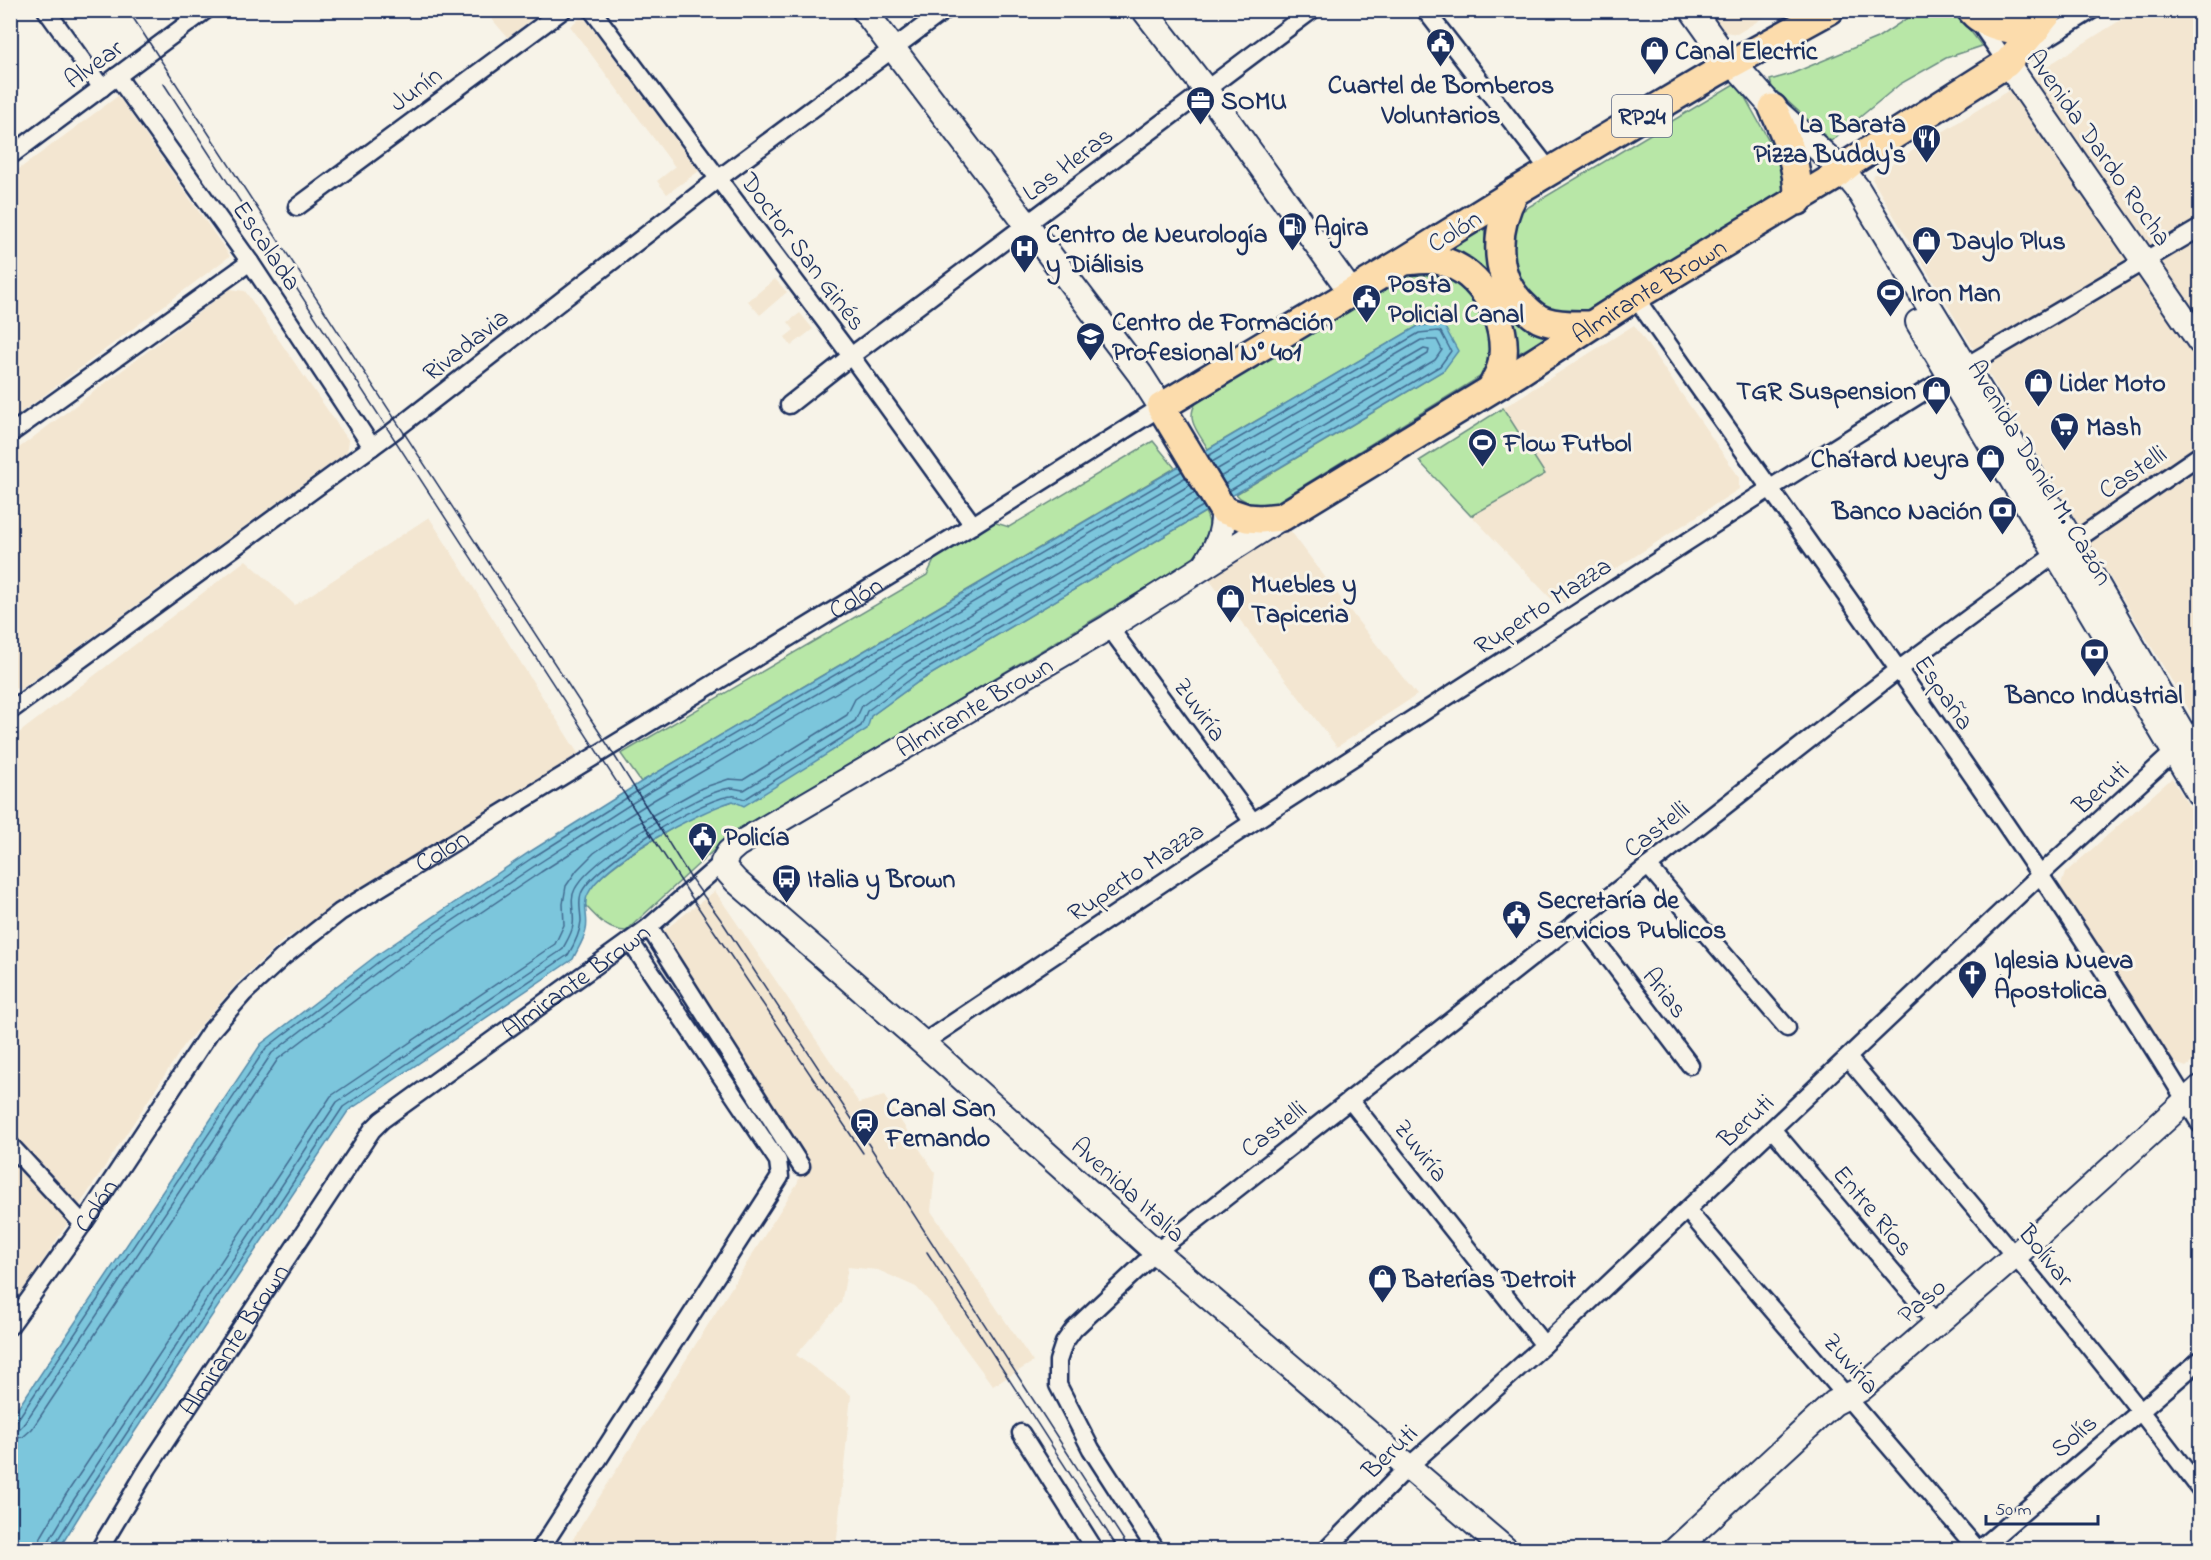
<svg xmlns="http://www.w3.org/2000/svg" width="2211" height="1560" font-family="'Indie Flower',sans-serif">
<style>
.built{fill:#f3e6d1}
.green{fill:#b8e7a7;stroke:#6a8b82;stroke-width:1.5}
.water{fill:#7cc6dc;stroke:#558aaa;stroke-width:1.5}
.lines{fill:none;stroke-linecap:round;stroke-linejoin:round}
.shore{stroke:#426b90;stroke-width:1.5}
.street-casing{stroke:#1b2f5e;stroke-width:21}
.secondary-casing{stroke:#1b2f5e;stroke-width:28}
.primary-casing{stroke:#1b2f5e;stroke-width:32}
.street{stroke:#f7f3e8;stroke-width:16}
.secondary{stroke:#f7f3e8;stroke-width:24}
.primary{stroke:#fcdcac;stroke-width:27}
.tram{stroke:#1b2f5e;stroke-width:1.5}
.labels{text-anchor:middle;stroke-width:6;stroke-linejoin:round;paint-order:stroke}
.shield{fill:#f7f3e8;stroke:#5d6a87;stroke-width:1.5}
.shield-label{font-size:24px;font-weight:bold;fill:#1b2f5e}
.poi-label{font-size:26px;font-weight:bold;fill:#1b2f5e;stroke:#f7f3e8;text-anchor:start}
.street-label{font-size:26px;fill:#1b2f5e;stroke:#f7f3e8}
</style>
<rect width="100%" height="100%" fill="#f7f3e8"/>
<filter id="ink" filterUnits="userSpaceOnUse"><feTurbulence type="fractalNoise" baseFrequency=".0167" numOctaves="2"/><feDisplacementMap in="SourceGraphic" scale="12" xChannelSelector="R" yChannelSelector="G"/><feConvolveMatrix kernelMatrix="1 2 1 2 8 2 1 2 1" color-interpolation-filters="sRGB"/></filter>
<g filter="url(#ink)">
<!-- built -->
<g class="built">
<path d="M485,11H542L508,38Z"/>
<path d="M1709,11H1774L1737,34L1725,32Z"/>
<path d="M2135,11H2200V728L1872,179L1874,175Z"/>
<path d="M583,16L699,171L667,194L657,181L675,167L570,26Z"/>
<path d="M118,96L230,256L11,420V175Z"/>
<path d="M775,279L787,292L760,315L748,301Z"/>
<path d="M230,289L245,291L349,441L347,452L21,689L11,688V454Z"/>
<path d="M800,313L813,329L791,346L785,337L794,330L788,322Z"/>
<path d="M1634,325L1739,477V489L1558,606L1419,461Z"/>
<path d="M429,517L579,755L285,939L238,982L185,1044L11,1310V739L246,560L295,605Z"/>
<path d="M1287,526L1357,620L1417,695L1337,747L1207,577Z"/>
<path d="M2172,778L2200,825V1056L2186,1067L2172,1062L2060,888L2065,873Z"/>
<path d="M715,891L859,1103L884,1096L935,1172L931,1211L1033,1362L993,1386L932,1304L916,1287L878,1270L848,1267L841,1303L796,1355L851,1395L836,1549L566,1550L798,1182L803,1160L663,931Z"/>
</g>
<!-- green -->
<g class="green">
<path d="M1918,11H1955L1982,46L1946,58L1900,84L1831,141L1772,87L1770,80L1791,74L1877,38Z"/>
<path d="M1734,84L1743,94L1786,171L1785,189L1782,193L1578,315L1569,316L1534,302L1510,265L1508,237L1520,212Z"/>
<path d="M1484,227L1488,260L1533,328L1546,338L1517,354L1516,339L1469,263L1448,248Z"/>
<path d="M1433,269L1460,281L1491,321L1489,366L1483,375L1275,503L1256,507L1240,498L1236,494L1444,370L1418,326L1208,449C1199,433 1185,420 1196,403L1409,274Z"/>
<path d="M1503,408L1545,474L1471,516L1419,461Z"/>
<path d="M1153,441L1175,468L641,782L621,754L927,575L936,556L993,522L1009,527Z"/>
<path d="M1205,512C1215,531 1208,548 1192,561L729,836L626,931C608,931 597,918 585,905C586,902 585,899 586,896C596,869 683,821 711,808C718,805 726,804 733,801L871,716L918,682Z"/>
</g>
<!-- water -->
<path class="water" d="M1443,324L1458,351L1444,370L918,682L871,716L867,729L744,806L733,801C698,812 604,861 588,894C582,905 589,918 586,930C584,940 577,950 573,959L348,1111L84,1508L59,1549H11L10,1420L261,1044L377,955L528,853L641,782L1418,326Z"/>
<g class="lines">
<!-- shore -->
<g class="shore">
<path d="M1208,456L1419,333L1438,331L1441,332L1451,351L1440,366L1229,491"/>
<path d="M1212,462L1421,340H1437L1442,350L1435,360L1225,484"/>
<path d="M1216,470L1424,349L1429,350L1428,354L1220,477"/>
<path d="M10,1423L18,1419L266,1048L381,960L532,858L644,787L1182,471"/>
<path d="M10,1430L19,1429L24,1424L272,1053L385,966L536,865L648,793L1186,477"/>
<path d="M10,1439L23,1437L32,1429L278,1059L391,973L541,872L652,801L1190,485"/>
<path d="M38,1550L41,1537L65,1496L331,1096L555,944L564,925L563,904L566,886L577,870L594,853L631,827L702,788L729,779L743,780L847,715L855,699L905,663L1195,492"/>
<path d="M47,1550L49,1541L73,1501L337,1102L562,950C566,942 572,934 573,925C575,913 569,900 575,889C591,858 697,792 731,788C735,788 740,790 744,790L855,721L862,706L910,670L1199,500"/>
<path d="M55,1550V1544L79,1505L343,1107L568,955C574,945 580,934 581,921C581,912 578,903 581,894C590,867 703,797 732,796C736,795 740,798 745,799L861,726L867,711L915,676L1203,506"/>
</g>
<defs>
<g id="street">
<path d="M46,10L102,88"/>
<path d="M592,10L851,356L973,525"/>
<path d="M1425,10L1550,171"/>
<path d="M1976,18L2007,63L2092,10"/>
<path d="M117,76L250,262L372,447"/>
<path d="M10,156L206,10"/>
<path d="M297,207L563,10"/>
<path d="M1635,297C1826,571 2027,839 2200,1124"/>
<path d="M789,405L851,356L1312,10"/>
<path d="M10,434L250,262"/>
<path d="M1109,627L1253,822"/>
<path d="M10,711L391,433L718,179L945,10"/>
<path d="M1648,866L1787,1028"/>
<path d="M1580,920L1690,1065"/>
<path d="M649,927L801,1166"/>
<path d="M923,1043L1253,822L1769,489L1949,376L2200,228"/>
<path d="M1848,1058C1968,1200 2089,1341 2200,1489"/>
<path d="M1350,1100L1544,1345"/>
<path d="M1772,1129L1937,1324"/>
<path d="M10,1145L83,1224"/>
<path d="M1687,1210L1978,1550"/>
<path id="s1" d="M10,1326L83,1224L210,1032L244,993L283,957L340,912L973,525L1161,407"/>
<path d="M1021,1433L1095,1550"/>
<path id="s2" d="M99,1550L148,1468L372,1130L382,1120L649,927L723,862"/>
<path d="M540,1550L780,1177L778,1161L630,941"/>
<path d="M1156,1550L1091,1449L1058,1385V1361L1064,1343L1074,1329L1156,1252L1898,670L2057,553L2200,455"/>
<path d="M1326,1550L1407,1468L1544,1345L2040,875L2200,728"/>
<path d="M1979,1550L2200,1360"/>
</g>
<g id="secondary">
<path d="M864,10L1140,374L1161,407"/>
<path d="M1144,10L1206,90L1351,292"/>
<path d="M1692,10L1717,45L1773,108L1843,171L1857,188L2073,543L2200,763"/>
<path d="M2007,63L2200,342"/>
<path d="M1918,322L2200,795"/>
<path d="M1282,517L1109,627L737,845L729,852L723,862L727,871L736,881L923,1043L1156,1252L1506,1550"/>
<path d="M1205,565C1217,547 1224,532 1223,510"/>
<path d="M1675,1550L1834,1403L1861,1389L2016,1255L2200,1088"/>
</g>
<g id="primary">
<path id="s3" d="M1830,10L1715,73L1515,192L1404,261L1161,407L1223,510L1247,518L1260,519L1282,517L1518,373L1635,297L1831,179L1853,161L2007,63L2051,10"/>
<path d="M1971,10C1983,27 2016,31 2035,31"/>
<path d="M1773,108C1787,138 1799,167 1798,201"/>
<path d="M1515,192C1496,225 1492,271 1519,301C1527,309 1534,318 1545,321C1560,326 1575,325 1591,325"/>
<path d="M1405,261C1417,260 1429,258 1441,261C1482,270 1510,324 1502,363C1501,371 1495,380 1492,388"/>
</g>
</defs>
<!-- street casing -->
<use href="#street" class="street-casing"/>
<!-- secondary casing -->
<use href="#secondary" class="secondary-casing"/>
<!-- primary casing -->
<use href="#primary" class="primary-casing"/>
<!-- street -->
<use href="#street" class="street"/>
<!-- secondary -->
<use href="#secondary" class="secondary"/>
<!-- primary -->
<use href="#primary" class="primary"/>
<!-- tram -->
<g class="tram">
<path d="M128,10L609,747L690,877L721,920L869,1145L1130,1550"/>
<path d="M164,84L688,892L863,1153"/>
<path d="M927,1252L1119,1550"/>
</g>
</g>
</g>
<!-- icons -->
<defs>
<symbol id="civic-pin" viewBox="-11 -11 22 30"><path d="M0 17L-7.5 6A9.5 9.5 0 1 1 7.5 6Z" fill="#1b2f5e" stroke="#f7f3e8"/><path d="M-.6-6.5H3V-4.5H.6V-3L4-1V1h2V6H-6V1h2V-1L-.6-3ZM-1.2 2.5V6h2.4V2.5Z" fill="#fff"/></symbol>
<symbol id="shop-pin" viewBox="-11 -11 22 30"><path d="M0 17L-7.5 6A9.5 9.5 0 1 1 7.5 6Z" fill="#1b2f5e" stroke="#f7f3e8"/><path d="M-5-2.5h2.3a2.7 3.5 0 0 1 5.4 0H5L5.5 6h-11ZM-1.5-2.5h3a1.5 2.3 0 0 0-3 0Z" fill="#fff"/></symbol>
<symbol id="office-pin" viewBox="-11 -11 22 30"><path d="M0 17L-7.5 6A9.5 9.5 0 1 1 7.5 6Z" fill="#1b2f5e" stroke="#f7f3e8"/><path d="M-6-3h4V-5.5h4V-3h4V5H-6ZM-1-4.5V-3h2v-1.5ZM-6 0V1H6V0Z" fill="#fff"/></symbol>
<symbol id="restaurant-pin" viewBox="-11 -11 22 30"><path d="M0 17L-7.5 6A9.5 9.5 0 1 1 7.5 6Z" fill="#1b2f5e" stroke="#f7f3e8"/><path d="M-5-6h1v4h1v-4h1v4h1v-4h1v5L-1.5 .5V6h-2V.5L-5-1ZM5-6V6H3V1.5H1.5Q1.5-4 5-6Z" fill="#fff"/></symbol>
<symbol id="fuel-pin" viewBox="-11 -11 22 30"><path d="M0 17L-7.5 6A9.5 9.5 0 1 1 7.5 6Z" fill="#1b2f5e" stroke="#f7f3e8"/><path d="M-5.5-6h7V0h2V4h1.3V-2.5L3-4.5l.8-.8L6-3V5H2.5V1h-1V6h-7ZM-4.2-4.7v3.2H.2V-4.7Z" fill="#fff"/></symbol>
<symbol id="hospital-pin" viewBox="-11 -11 22 30"><path d="M0 17L-7.5 6A9.5 9.5 0 1 1 7.5 6Z" fill="#1b2f5e" stroke="#f7f3e8"/><path d="M-5-5h3v3.5h4V-5h3V5h-3V1.5h-4V5h-3Z" fill="#fff"/></symbol>
<symbol id="stadium-pin" viewBox="-11 -11 22 30"><path d="M0 17L-7.5 6A9.5 9.5 0 1 1 7.5 6Z" fill="#1b2f5e" stroke="#f7f3e8"/><path d="M0-5a6.5 5 0 1 0 0 10a6.5 5 0 1 0 0-10ZM-3.5-1.8h7v3.6h-7Z" fill="#fff"/></symbol>
<symbol id="school-pin" viewBox="-11 -11 22 30"><path d="M0 17L-7.5 6A9.5 9.5 0 1 1 7.5 6Z" fill="#1b2f5e" stroke="#f7f3e8"/><path d="M0-5L7-2L0 1L-7-2ZM-4 1L0 2.5L4 1V4Q0 6-4 4Z" fill="#fff"/></symbol>
<symbol id="supermarket-pin" viewBox="-11 -11 22 30"><path d="M0 17L-7.5 6A9.5 9.5 0 1 1 7.5 6Z" fill="#1b2f5e" stroke="#f7f3e8"/><path d="M-6-5.5h2.5l.6 2H6L4.5 2H-2.5L-4.4-4H-6ZM-1.5 3.2a1.3 1.3 0 1 0 .1 0ZM3 3.2a1.3 1.3 0 1 0 .1 0Z" fill="#fff"/></symbol>
<symbol id="bank-pin" viewBox="-11 -11 22 30"><path d="M0 17L-7.5 6A9.5 9.5 0 1 1 7.5 6Z" fill="#1b2f5e" stroke="#f7f3e8"/><path d="M-6-4H6V4H-6ZM0-2.3a2.3 2.3 0 1 0 0 4.6a2.3 2.3 0 1 0 0-4.6Z" fill="#fff"/></symbol>
<symbol id="bus-pin" viewBox="-11 -11 22 30"><path d="M0 17L-7.5 6A9.5 9.5 0 1 1 7.5 6Z" fill="#1b2f5e" stroke="#f7f3e8"/><path d="M-5-6H5V4H4V6H2V4H-2V6H-4V4H-5ZM-3.5-4V0h7V-4ZM-3.5 1.2v1.5H-2V1.2ZM2 1.2v1.5H3.5V1.2Z" fill="#fff"/></symbol>
<symbol id="church-pin" viewBox="-11 -11 22 30"><path d="M0 17L-7.5 6A9.5 9.5 0 1 1 7.5 6Z" fill="#1b2f5e" stroke="#f7f3e8"/><path d="M-1.2-6h2.4v3.5h3.3v2.4h-3.3V6h-2.4V-.1h-3.3v-2.4h3.3Z" fill="#fff"/></symbol>
<symbol id="station-pin" viewBox="-11 -11 22 30"><path d="M0 17L-7.5 6A9.5 9.5 0 1 1 7.5 6Z" fill="#1b2f5e" stroke="#f7f3e8"/><path d="M-3-6H3Q5-6 5-4V2Q5 4 3 4L4.5 6H3L1.5 4h-3L-3 6H-4.5L-3 4Q-5 4-5 2V-4Q-5-6-3-6ZM-3.5-4v3h7v-3ZM-3.5 1v1.5H-2V1ZM2 1v1.5H3.5V1Z" fill="#fff"/></symbol>
</defs>
<g fill-rule="evenodd">
<use href="#civic-pin" x="1424" y="26" width="33" height="45"/>
<use href="#shop-pin" x="1638" y="34" width="33" height="45"/>
<use href="#office-pin" x="1184" y="84" width="33" height="45"/>
<use href="#restaurant-pin" x="1910" y="122" width="33" height="45"/>
<use href="#fuel-pin" x="1276" y="210" width="33" height="45"/>
<use href="#shop-pin" x="1910" y="224" width="33" height="45"/>
<use href="#hospital-pin" x="1008" y="232" width="33" height="45"/>
<use href="#stadium-pin" x="1874" y="276" width="33" height="45"/>
<use href="#civic-pin" x="1350" y="282" width="33" height="45"/>
<use href="#school-pin" x="1074" y="320" width="33" height="45"/>
<use href="#shop-pin" x="2022" y="366" width="33" height="45"/>
<use href="#shop-pin" x="1920" y="374" width="33" height="45"/>
<use href="#supermarket-pin" x="2048" y="410" width="33" height="45"/>
<use href="#stadium-pin" x="1466" y="426" width="33" height="45"/>
<use href="#shop-pin" x="1974" y="442" width="33" height="45"/>
<use href="#bank-pin" x="1986" y="494" width="33" height="45"/>
<use href="#shop-pin" x="1214" y="582" width="33" height="45"/>
<use href="#bank-pin" x="2078" y="636" width="33" height="45"/>
<use href="#civic-pin" x="686" y="820" width="33" height="45"/>
<use href="#bus-pin" x="770" y="862" width="33" height="45"/>
<use href="#civic-pin" x="1500" y="898" width="33" height="45"/>
<use href="#church-pin" x="1956" y="958" width="33" height="45"/>
<use href="#station-pin" x="848" y="1106" width="33" height="45"/>
<use href="#shop-pin" x="1366" y="1262" width="33" height="45"/>
</g>
<g class="labels">
<!-- shield labels -->
<rect class="shield" x="1612" y="95" width="60" height="42" rx="4.5"/>
<g class="shield-label">
<text x="1642" y="124">RP24</text>
</g>
<!-- poi labels -->
<g class="poi-label">
<text x="1675" y="59">Canal Electric</text>
<text x="1441" y="93" text-anchor="middle">Cuartel de Bomberos<tspan x="1441" dy="30">Voluntarios</tspan></text>
<text x="1221" y="109">SOMU</text>
<text x="1906" y="132" text-anchor="end">La Barata<tspan x="1906" dy="30">Pizza Buddy's</tspan></text>
<text x="1314" y="235">Agira</text>
<text x="1046" y="242">Centro de Neurología<tspan x="1046" dy="30">y Diálisis</tspan></text>
<text x="1948" y="249">Daylo Plus</text>
<text x="1388" y="292">Posta<tspan x="1388" dy="30">Policial Canal</tspan></text>
<text x="1911" y="301">Iron Man</text>
<text x="1112" y="330">Centro de Formación<tspan x="1112" dy="30">Profesional N° 401</tspan></text>
<text x="2059" y="391">Lider Moto</text>
<text x="1916" y="399" text-anchor="end">TGR Suspension</text>
<text x="2086" y="435">Mash</text>
<text x="1504" y="451">Flow Futbol</text>
<text x="1969" y="467" text-anchor="end">Chatard Neyra</text>
<text x="1982" y="519" text-anchor="end">Banco Nación</text>
<text x="1251" y="592">Muebles y<tspan x="1251" dy="30">Tapiceria</tspan></text>
<text x="2094" y="703" text-anchor="middle">Banco Industrial</text>
<text x="724" y="845">Policía</text>
<text x="807" y="887">Italia y Brown</text>
<text x="1537" y="908">Secretaría de<tspan x="1537" dy="30">Servicios Publicos</tspan></text>
<text x="1994" y="968">Iglesia Nueva<tspan x="1994" dy="30">Apostolica</tspan></text>
<text x="886" y="1116">Canal San<tspan x="886" dy="30">Fernando</tspan></text>
<text x="1403" y="1287">Baterías Detroit</text>
</g>
<!-- street labels -->
<g class="street-label">
<text transform="translate(93 63) rotate(-36)" y="9">Alvear</text>
<text transform="translate(415 88) rotate(-36)" y="9">Junín</text>
<text transform="translate(2100 147) rotate(55)" y="9">Avenida Dardo Rocha</text>
<text transform="translate(1067 163) rotate(-37)" y="9">Las Heras</text>
<text transform="translate(1454 230) rotate(-32)" y="9">Colón</text>
<text transform="translate(268 245) rotate(56)" y="9">Escalada</text>
<text transform="translate(804 251) rotate(53)" y="9">Doctor San Ginés</text>
<text dy="9" stroke="none"><textPath href="#s3" startOffset="1390">Almirante Brown</textPath></text>
<text transform="translate(465 344) rotate(-38)" y="9">Rivadavia</text>
<text transform="translate(2132 471) rotate(-34)" y="9">Castelli</text>
<text transform="translate(2041 472) rotate(59)" y="9">Avenida Daniel M. Cazón</text>
<text dy="9" stroke="none"><textPath href="#s1" startOffset="1137">Colón</textPath></text>
<text transform="translate(1542 605) rotate(-33)" y="9">Ruperto Mazza</text>
<text transform="translate(1945 692) rotate(55)" y="9">España</text>
<text transform="translate(974 706) rotate(-30)" y="9">Almirante Brown</text>
<text transform="translate(1201 709) rotate(54)" y="9">Zuviría</text>
<text transform="translate(2100 787) rotate(-42)" y="9">Beruti</text>
<text transform="translate(1656 828) rotate(-38)" y="9">Castelli</text>
<text dy="9" stroke="none"><textPath href="#s1" startOffset="652">Colón</textPath></text>
<text transform="translate(1135 871) rotate(-34)" y="9">Ruperto Mazza</text>
<text dy="9" stroke="none"><textPath href="#s2" startOffset="754">Almirante Brown</textPath></text>
<text transform="translate(1666 992) rotate(52)" y="9">Arias</text>
<text transform="translate(1745 1120) rotate(-43)" y="9">Beruti</text>
<text transform="translate(1273 1128) rotate(-38)" y="9">Castelli</text>
<text transform="translate(1422 1150) rotate(52)" y="9">Zuviría</text>
<text transform="translate(1129 1189) rotate(42)" y="9">Avenida Italia</text>
<text dy="9" stroke="none"><textPath href="#s1" startOffset="148">Colón</textPath></text>
<text transform="translate(1874 1210) rotate(50)" y="9">Entre Ríos</text>
<text transform="translate(2047 1255) rotate(51)" y="9">Bolívar</text>
<text transform="translate(1921 1300) rotate(-41)" y="9">Paso</text>
<text dy="9" stroke="none"><textPath href="#s2" startOffset="250">Almirante Brown</textPath></text>
<text transform="translate(1852 1363) rotate(49)" y="9">Zuviría</text>
<text transform="translate(2073 1435) rotate(-41)" y="9">Solís</text>
<text transform="translate(1389 1451) rotate(-44)" y="9">Beruti</text>
</g>
</g>
<!-- margin -->
<rect width="2211" height="1560" fill="none" stroke="#f7f3e8" stroke-width="36"/>
<rect x="18" y="18" width="2175" height="1524" fill="none" stroke="#1b2f5e" stroke-width="2" filter="url(#ink)"/>
<!-- scale -->
<path d="M1986 1515v9h112v-9" fill="none" stroke="#1b2f5e" stroke-width="3"/>
<text x="1995" y="1515" font-size="18" fill="#1b2f5e" stroke="#f7f3e8" stroke-width="4.5" paint-order="stroke">50 m</text>
</svg>
